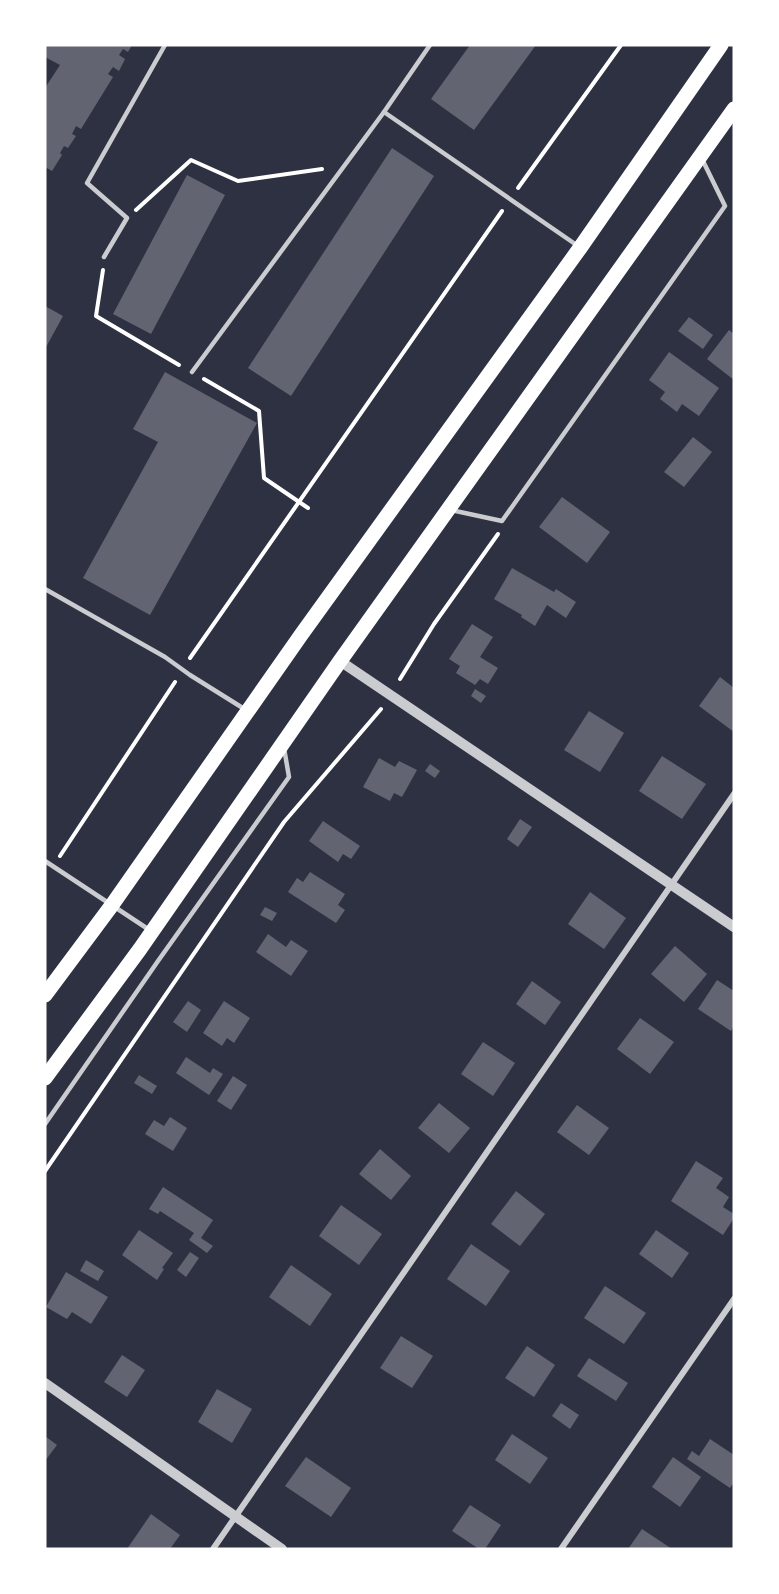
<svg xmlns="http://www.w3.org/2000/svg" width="779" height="1594" font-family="'Roboto Condensed',sans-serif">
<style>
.building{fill:#626471}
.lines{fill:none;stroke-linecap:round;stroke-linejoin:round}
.path{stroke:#fff;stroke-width:4}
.service{stroke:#caccd0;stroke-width:4.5}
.minor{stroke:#caccd0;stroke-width:6}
.tertiary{stroke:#caccd0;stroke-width:10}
.primary{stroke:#fff;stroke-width:15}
</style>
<rect width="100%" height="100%" fill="#2d3142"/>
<!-- building -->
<g class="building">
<path d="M45,45H132L128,52L123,49L119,55L125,59L119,71L113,67L108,74L113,77L81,129L76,126L72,134L76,136L68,148L64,146L60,153L62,155L52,171L47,168L45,171V88L60,65L45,57Z"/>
<path d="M470,45H536L474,130L431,99Z"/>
<path d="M392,148L434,176L291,396L248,368Z"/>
<path d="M187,175L225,195L151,334L113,314Z"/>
<path d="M45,306L63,316L45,349Z"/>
<path d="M689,317L713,335L703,349L678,331Z"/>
<path d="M729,330L734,334V380L707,359Z"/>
<path d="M669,352L719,388L699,416L682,404L677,412L660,399L665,392L649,380Z"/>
<path d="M165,372L257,423L150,615L83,578L158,442L133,429Z"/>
<path d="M693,437L712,452L684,487L664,472Z"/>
<path d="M562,497L610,532L587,563L539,527Z"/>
<path d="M512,568L554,592L556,589L576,602L566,618L547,605L535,626L521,617L522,615L494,599Z"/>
<path d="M472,624L493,637L480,657L498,668L488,684L480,679L475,685L456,673L460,666L449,659Z"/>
<path d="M720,677L734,688V732L699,706Z"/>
<path d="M475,689L486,696L481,703L471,696Z"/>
<path d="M589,711L624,733L600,772L564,750Z"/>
<path d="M662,756L706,784L682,819L639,791Z"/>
<path d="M379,758L395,767L399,761L417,770L402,797L394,793L390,801L363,787Z"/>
<path d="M430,764L440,771L435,778L425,771Z"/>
<path d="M520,819L532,827L518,847L507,839Z"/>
<path d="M323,821L360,846L351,859L343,854L338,862L309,841Z"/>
<path d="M310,872L345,894L338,905L345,910L336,923L288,892L297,878L303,882Z"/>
<path d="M590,892L626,918L604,949L568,924Z"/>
<path d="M265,907L277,913L272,921L260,915Z"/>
<path d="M268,934L286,947L291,940L308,951L291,976L256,952Z"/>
<path d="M675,946L707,974L684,1002L651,974Z"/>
<path d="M717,980L734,991V1025L731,1031L698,1009Z"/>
<path d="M532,981L561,1002L545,1025L516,1004Z"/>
<path d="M188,1001L201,1010L187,1032L173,1022Z"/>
<path d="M224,1001L250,1018L234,1043L227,1038L222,1046L203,1033Z"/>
<path d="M640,1018L674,1042L650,1074L617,1049Z"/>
<path d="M483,1042L515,1063L493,1096L461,1074Z"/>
<path d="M186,1057L210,1073L213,1068L223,1074L209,1095L176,1073Z"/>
<path d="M139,1075L157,1086L152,1094L134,1083Z"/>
<path d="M233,1076L247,1085L231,1110L217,1101Z"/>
<path d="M439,1103L470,1128L449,1153L418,1128Z"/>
<path d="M577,1105L609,1128L589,1155L557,1132Z"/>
<path d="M170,1117L187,1128L173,1151L145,1134L154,1120L164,1126Z"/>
<path d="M380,1149L411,1176L391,1200L359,1174Z"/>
<path d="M696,1161L723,1178L716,1188L729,1197L723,1207L734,1214V1218L723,1235L671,1201Z"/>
<path d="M163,1187L213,1220L201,1238L213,1246L207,1253L189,1240L194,1233L160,1211L158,1214L149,1209Z"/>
<path d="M516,1191L545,1214L520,1246L491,1224Z"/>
<path d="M341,1205L382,1234L359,1265L319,1236Z"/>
<path d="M139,1230L173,1253L162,1268L164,1269L157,1280L122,1255Z"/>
<path d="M656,1230L689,1253L672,1278L639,1254Z"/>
<path d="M471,1244L510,1271L486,1306L447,1279Z"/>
<path d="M190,1252L199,1258L186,1277L177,1270Z"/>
<path d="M86,1260L104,1271L98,1281L80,1271Z"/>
<path d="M291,1265L332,1294L310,1326L269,1297Z"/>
<path d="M66,1272L108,1297L91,1324L72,1312L67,1319L46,1307Z"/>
<path d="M605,1286L646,1313L624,1344L584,1318Z"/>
<path d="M401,1336L433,1356L412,1388L380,1368Z"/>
<path d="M527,1346L555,1365L534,1397L505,1378Z"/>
<path d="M122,1355L145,1370L127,1397L104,1382Z"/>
<path d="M589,1358L628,1383L616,1401L577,1376Z"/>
<path d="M217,1389L252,1409L232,1443L198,1422Z"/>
<path d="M561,1403L579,1415L570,1429L552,1416Z"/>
<path d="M512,1434L548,1458L530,1484L495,1460Z"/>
<path d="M45,1436L57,1445L45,1461Z"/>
<path d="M710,1439L734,1455V1482L730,1488L687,1459L692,1451L699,1456Z"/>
<path d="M306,1457L351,1488L331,1517L285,1486Z"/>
<path d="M673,1457L701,1477L680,1507L652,1487Z"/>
<path d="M470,1505L501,1525L485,1549H479L452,1531Z"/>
<path d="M151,1514L180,1535L170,1549H127Z"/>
<path d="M642,1529L672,1549H628Z"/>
</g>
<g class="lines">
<!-- path -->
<g class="path">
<path d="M518,188L621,45"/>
<path d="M136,210L191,160L238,181L322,169"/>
<path d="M103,270L96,316L179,365"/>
<path d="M204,379L259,411L264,478L308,508"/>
<path d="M190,658L502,211"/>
<path d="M400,679L434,624L498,534"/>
<path d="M60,856L175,682"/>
<path d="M45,1171L284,822L381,709"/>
</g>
<!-- service -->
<g class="service">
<path d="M384,112L578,246"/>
<path d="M104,257L127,218L87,183L165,45"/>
<path d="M192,372L384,112L430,45"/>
<path d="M451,510L502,521L725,206L703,161"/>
<path d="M45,589L165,657L190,675L246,710"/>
<path d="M45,861L151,931"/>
<path d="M45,1124L158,961L289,777L284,748"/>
</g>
<!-- minor -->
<g class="minor">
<path d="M213,1549L734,794"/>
<path d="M561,1549L734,1299"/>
</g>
<!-- tertiary -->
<g class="tertiary">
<path d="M340,661L734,927"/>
<path d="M45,1383L282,1549"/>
</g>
<!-- primary -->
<g class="primary">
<path d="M45,995L112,905L301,635L580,248L721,45"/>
<path d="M45,1078L140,949L340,661L734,109"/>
</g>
</g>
<!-- border -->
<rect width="779" height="1594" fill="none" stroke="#ffffff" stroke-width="93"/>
</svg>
